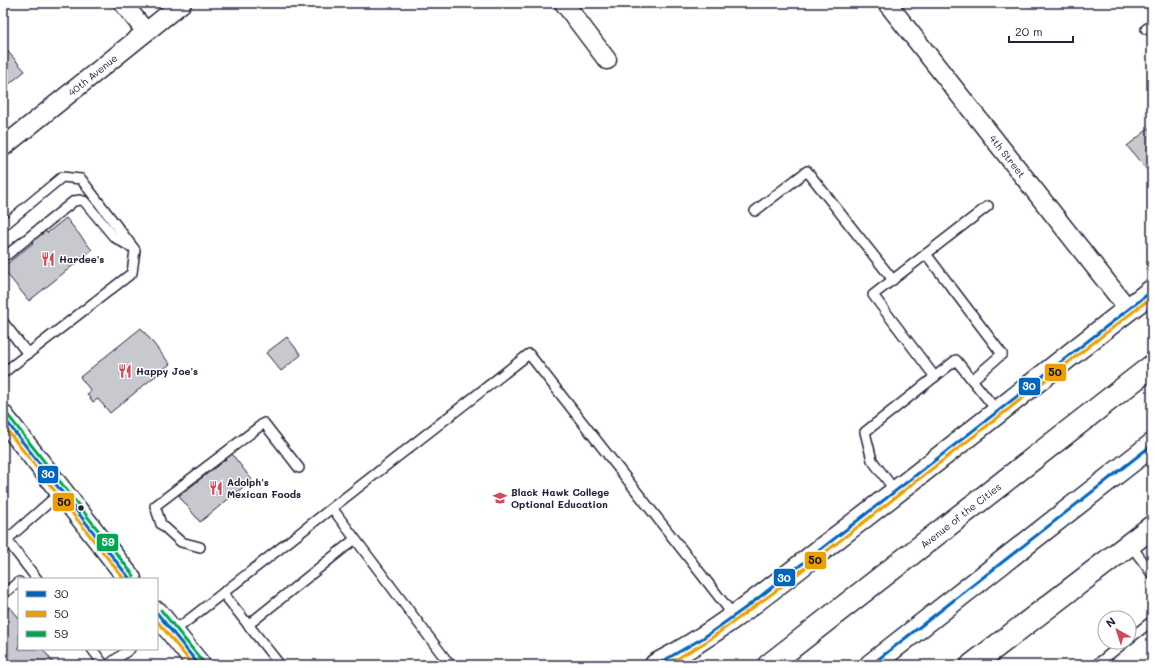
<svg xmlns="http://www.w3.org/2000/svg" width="1155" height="668" font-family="Mali,sans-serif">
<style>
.building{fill:#c8c8cf;stroke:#22223b}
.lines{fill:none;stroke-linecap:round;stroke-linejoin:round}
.service-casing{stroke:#22223b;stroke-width:12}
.minor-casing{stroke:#22223b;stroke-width:21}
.tertiary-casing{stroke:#22223b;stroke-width:25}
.secondary-casing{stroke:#22223b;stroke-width:25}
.service{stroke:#fff;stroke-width:9}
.minor{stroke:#fff;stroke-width:18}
.tertiary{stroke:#fff;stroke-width:22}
.secondary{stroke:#fff;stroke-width:22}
.bus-1-casing{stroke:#fff;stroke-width:6}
.bus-2-casing{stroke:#fff;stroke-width:6}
.bus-3-casing{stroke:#fff;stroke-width:6}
.bus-1{stroke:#0065bd;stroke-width:3}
.bus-2{stroke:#ec9f03;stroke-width:3}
.bus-3{stroke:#00a651;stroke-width:3}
.bus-dot{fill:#22223b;stroke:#fff;stroke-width:1.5}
.labels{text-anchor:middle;stroke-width:3;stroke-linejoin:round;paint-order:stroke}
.street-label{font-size:10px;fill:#22223b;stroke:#fff}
.poi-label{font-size:10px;font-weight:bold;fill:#22223b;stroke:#fff;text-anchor:start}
.line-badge{stroke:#fff;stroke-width:1.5}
.badge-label{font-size:11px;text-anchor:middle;font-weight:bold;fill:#fff}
.pale-badge-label{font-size:11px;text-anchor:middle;font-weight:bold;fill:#111}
</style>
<rect width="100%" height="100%" fill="#fff"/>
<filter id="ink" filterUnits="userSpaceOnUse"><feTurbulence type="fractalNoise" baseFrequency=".025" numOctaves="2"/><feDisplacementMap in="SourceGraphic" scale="8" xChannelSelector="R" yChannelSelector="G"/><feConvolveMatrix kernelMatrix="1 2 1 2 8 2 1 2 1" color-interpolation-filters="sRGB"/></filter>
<g filter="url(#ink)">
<!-- building -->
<g class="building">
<path d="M3,46L25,71L3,89Z"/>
<path d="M1152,126V166L1147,170L1127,146Z"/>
<path d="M66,218L92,250L29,301L3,269V267L33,243L26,235L40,224L47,233Z"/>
<path d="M141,328L170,364L110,413L98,399L93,402L87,394L91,391L80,377Z"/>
<path d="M287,337L301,355L281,371L266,353Z"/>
<path d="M232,454L252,480L200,522L179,496Z"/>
<path d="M10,607L19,618V649H43L55,665H7L3,659V613Z"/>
</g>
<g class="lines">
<defs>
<g id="service">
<path d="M1146,29L1152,25"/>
<path d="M755,211L807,171L893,280"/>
<path d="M3,226L62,177L81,179L135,250L132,273L3,373"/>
<path d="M926,254L988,206"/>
<path d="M3,256L8,254L74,201L80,200L84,201L114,237L129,246"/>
<path d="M3,322L28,354"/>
<path d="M935,377L873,295L926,254L1002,354L972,380"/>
<path d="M896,492L872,460L865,432L956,360L998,412"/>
<path d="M332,508L450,665"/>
<path d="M3,535L37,579"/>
<path d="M3,543L61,492"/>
<path d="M1130,544L1152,574"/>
<path d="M200,547L181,542L161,524L155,506L264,423L299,468"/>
<path d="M223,593L280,665"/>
<path d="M3,594L19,582"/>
<path d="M248,625L355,539"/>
<path d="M173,632L529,354L734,616"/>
<path d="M1129,639L1152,621"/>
<path d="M92,649L104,665"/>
<path d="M108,665L130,649"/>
<path d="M1096,665L1125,642"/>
</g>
<g id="minor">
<path d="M123,3L146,32"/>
<path d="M564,3L607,60"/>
<path id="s1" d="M887,3L1128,309"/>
<path id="s2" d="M3,147L182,3"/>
</g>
<g id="tertiary">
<path d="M3,417L130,579"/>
<path d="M157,613L199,665"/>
<path d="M656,665C721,632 778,583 835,539C941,458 1046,373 1152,291"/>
<path d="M972,665L1152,527"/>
</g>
<g id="secondary">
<path id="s3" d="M769,665L1152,366"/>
<path d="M871,665L1152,445"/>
</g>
</defs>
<!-- service casing -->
<use href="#service" class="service-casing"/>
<!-- minor casing -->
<use href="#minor" class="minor-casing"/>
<!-- tertiary casing -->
<use href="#tertiary" class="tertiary-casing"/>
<!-- secondary casing -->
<use href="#secondary" class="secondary-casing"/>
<!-- service -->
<use href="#service" class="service"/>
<!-- minor -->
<use href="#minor" class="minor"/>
<!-- tertiary -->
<use href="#tertiary" class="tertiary"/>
<!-- secondary -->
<use href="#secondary" class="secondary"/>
<defs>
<g id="bus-1">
<path d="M3,417L130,579"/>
<path d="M157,613L199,665"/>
<path d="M656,665L703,638L748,606L1152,291"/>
<path d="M871,665L1152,445"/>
</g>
<g id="bus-2">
<path d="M3,425L124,579"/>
<path d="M157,621L193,665"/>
<path d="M666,665L706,642L773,593L1152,297"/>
</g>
<g id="bus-3">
<path d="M7,414L134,576"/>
<path d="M161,610L203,662"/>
</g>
</defs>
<!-- bus-1 casing -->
<use href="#bus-1" class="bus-1-casing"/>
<!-- bus-2 casing -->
<use href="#bus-2" class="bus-2-casing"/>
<!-- bus-3 casing -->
<use href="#bus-3" class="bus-3-casing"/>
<!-- bus-1 -->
<use href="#bus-1" class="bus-1"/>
<!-- bus-2 -->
<use href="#bus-2" class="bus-2"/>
<!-- bus-3 -->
<use href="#bus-3" class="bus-3"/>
</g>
</g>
<!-- icons -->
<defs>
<symbol id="restaurant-bare" viewBox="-9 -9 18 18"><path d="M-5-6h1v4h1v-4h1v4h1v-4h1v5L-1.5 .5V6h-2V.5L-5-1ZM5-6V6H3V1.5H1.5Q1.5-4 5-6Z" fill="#d1495b" stroke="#fff" stroke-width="2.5" paint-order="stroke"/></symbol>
<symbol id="school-bare" viewBox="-9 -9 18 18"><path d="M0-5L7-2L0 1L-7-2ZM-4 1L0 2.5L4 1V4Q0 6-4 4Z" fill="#d1495b" stroke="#fff" stroke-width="2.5" paint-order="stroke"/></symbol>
</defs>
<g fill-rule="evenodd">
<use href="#restaurant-bare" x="38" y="249" width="20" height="20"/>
<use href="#restaurant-bare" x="115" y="361" width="20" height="20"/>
<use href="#restaurant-bare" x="206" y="478" width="20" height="20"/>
<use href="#school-bare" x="490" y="488" width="20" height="20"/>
</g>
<!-- markers -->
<circle class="bus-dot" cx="81" cy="508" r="3.5"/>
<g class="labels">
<!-- street labels -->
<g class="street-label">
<text dy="4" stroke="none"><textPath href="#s2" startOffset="115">40th Avenue</textPath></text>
<text dy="4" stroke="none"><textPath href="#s1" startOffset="195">4th Street</textPath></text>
<text dy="4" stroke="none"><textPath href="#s3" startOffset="243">Avenue of the Cities</textPath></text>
</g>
<!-- poi labels -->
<g class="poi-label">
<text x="59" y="263">Hardee's</text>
<text x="136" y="375">Happy Joe's</text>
<text x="227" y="486">Adolph's<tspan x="227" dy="12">Mexican Foods</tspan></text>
<text x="511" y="496">Black Hawk College<tspan x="511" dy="12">Optional Education</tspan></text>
</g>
</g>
<g class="line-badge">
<rect x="1044" y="363" width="23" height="19" rx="4" fill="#ec9f03"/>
<rect x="1018" y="377" width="23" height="19" rx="4" fill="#0065bd"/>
<rect x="37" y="465" width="22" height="19" rx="4" fill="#0065bd"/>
<rect x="52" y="492" width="23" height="20" rx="4" fill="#ec9f03"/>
<rect x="96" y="533" width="23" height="19" rx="4" fill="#00a651"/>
<rect x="804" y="551" width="23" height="19" rx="4" fill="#ec9f03"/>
<rect x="773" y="568" width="23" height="19" rx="4" fill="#0065bd"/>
</g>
<g class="badge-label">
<text x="1029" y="390">30</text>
<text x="48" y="478">30</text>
<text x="108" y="546">59</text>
<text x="784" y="582">30</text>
</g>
<g class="pale-badge-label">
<text x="1055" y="376">50</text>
<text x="64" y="506">50</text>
<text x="815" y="564">50</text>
</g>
<!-- margin -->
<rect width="1155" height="668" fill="none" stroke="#fff" stroke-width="16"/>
<rect x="8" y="8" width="1139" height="652" fill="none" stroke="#22223b" stroke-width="1.5" filter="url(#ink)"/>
<!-- legend -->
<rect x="18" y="578" width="140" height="72" fill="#ffffff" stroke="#a7a7b1"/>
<rect x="26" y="591" width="20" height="6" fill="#0065bd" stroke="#a7a7b1"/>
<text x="54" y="598" font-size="12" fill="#22223b">30</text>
<rect x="26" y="611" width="20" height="6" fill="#ec9f03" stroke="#a7a7b1"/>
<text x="54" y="618" font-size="12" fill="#22223b">50</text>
<rect x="26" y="631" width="20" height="6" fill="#00a651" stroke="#a7a7b1"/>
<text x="54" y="638" font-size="12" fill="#22223b">59</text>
<!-- north arrow -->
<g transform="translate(1117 630) rotate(321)"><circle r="19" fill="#ffffff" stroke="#a7a7b1"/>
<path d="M0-3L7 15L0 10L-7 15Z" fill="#d1495b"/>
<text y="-6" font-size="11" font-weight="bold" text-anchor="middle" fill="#22223b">N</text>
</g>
<!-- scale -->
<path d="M1009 36v6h64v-6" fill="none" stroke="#22223b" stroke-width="2"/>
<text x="1015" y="36" font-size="12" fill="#22223b" stroke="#ffffff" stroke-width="3" paint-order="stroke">20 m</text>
</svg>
